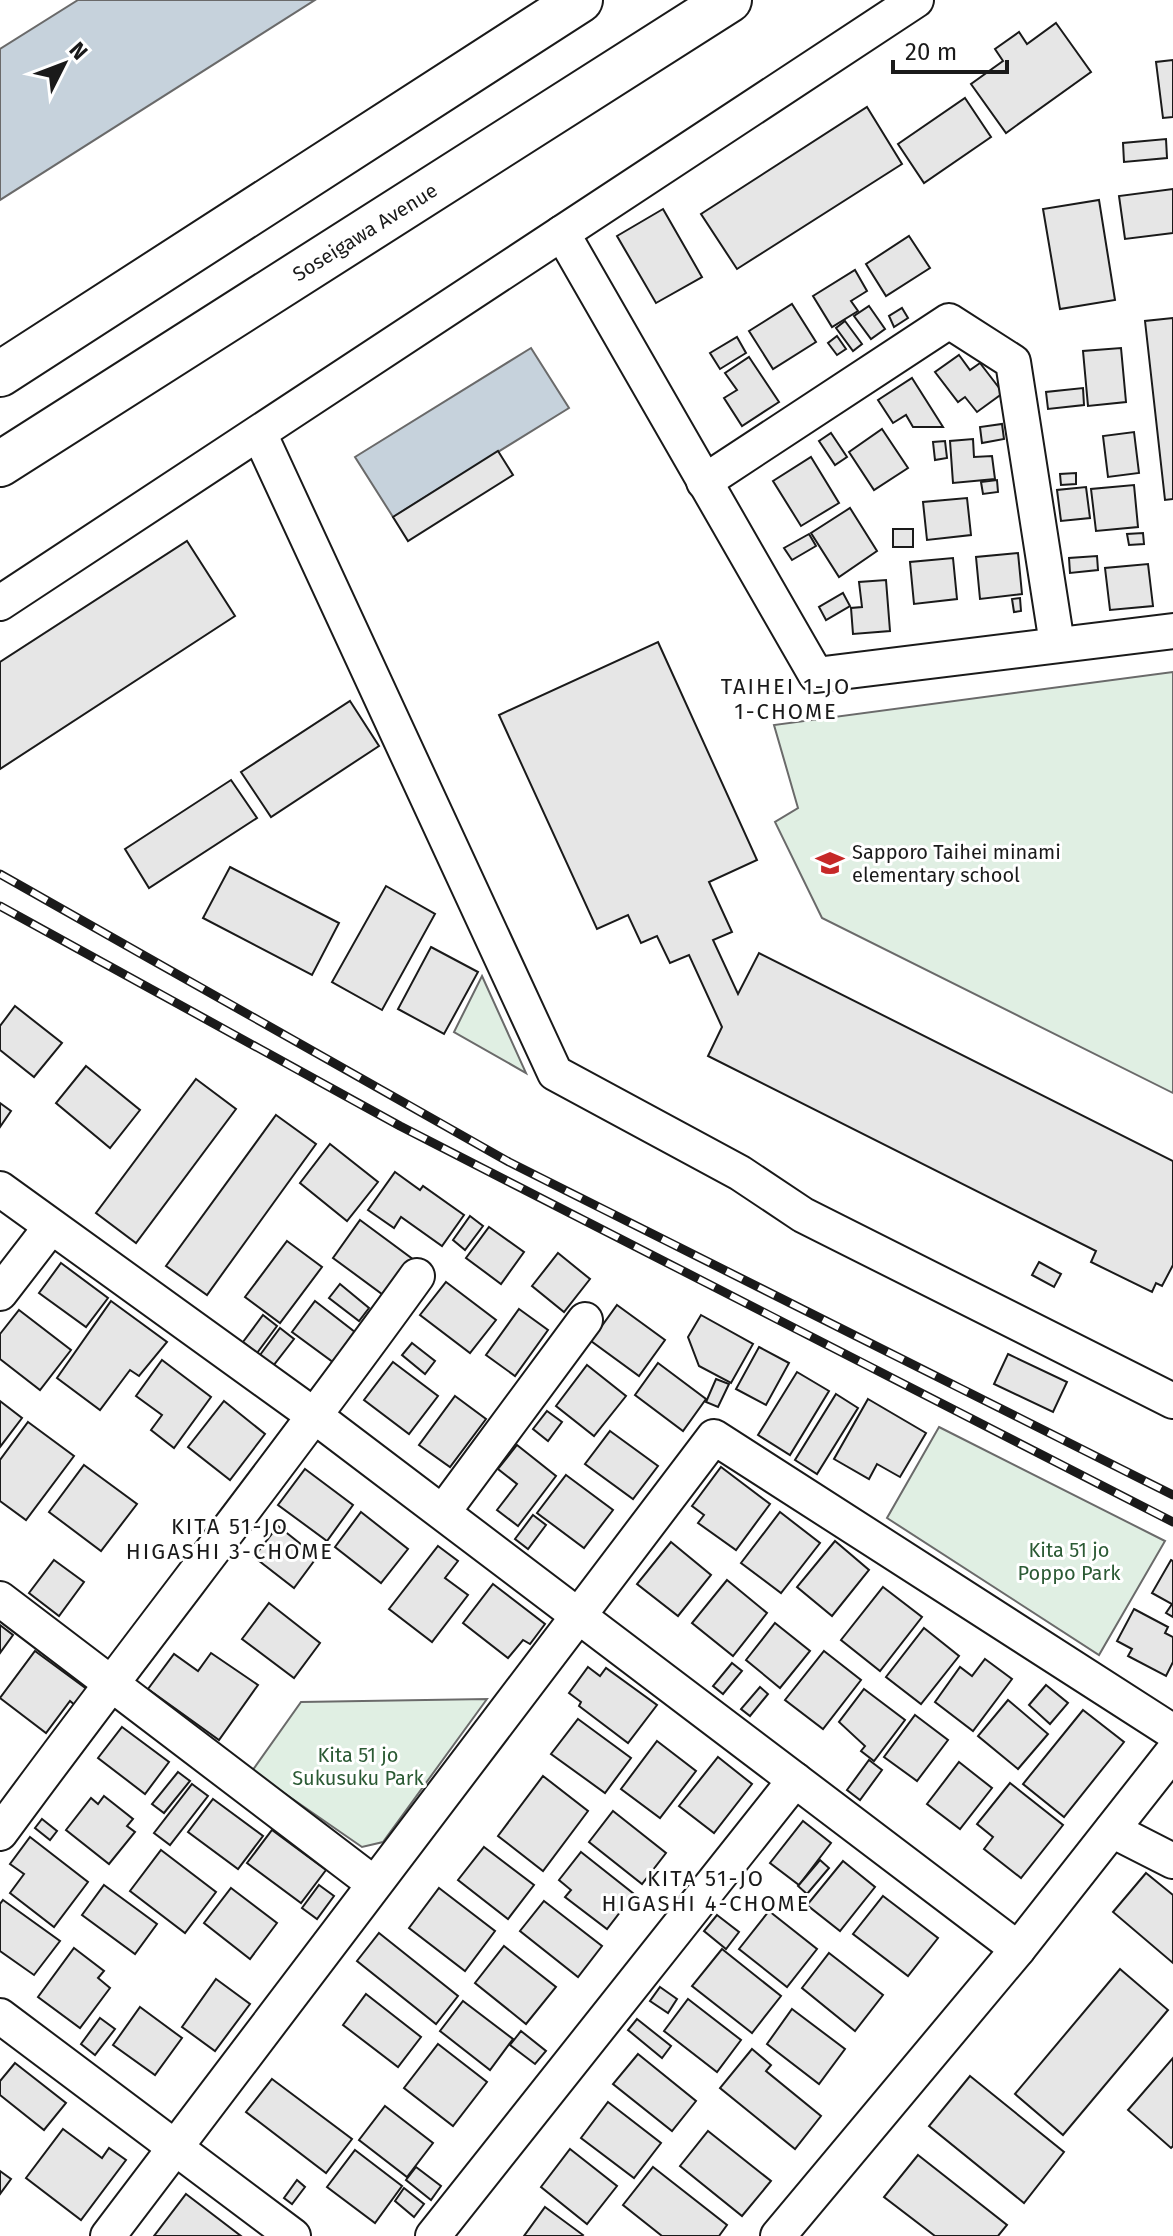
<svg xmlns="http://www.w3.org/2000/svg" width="1173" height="2236" font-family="'Fira Sans',sans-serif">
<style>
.green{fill:#e0efe3;stroke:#6a6a6a;stroke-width:2}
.water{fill:#c6d2dc;stroke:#6a6a6a;stroke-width:2}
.building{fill:#e6e6e6;stroke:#1a1a1a;stroke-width:2}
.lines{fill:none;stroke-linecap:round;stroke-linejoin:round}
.minor-casing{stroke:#1a1a1a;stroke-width:38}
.trunk-casing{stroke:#1a1a1a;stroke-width:48}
.minor{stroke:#fff;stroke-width:34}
.trunk{stroke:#fff;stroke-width:44}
.rail-casing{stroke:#1a1a1a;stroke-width:9}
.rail{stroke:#fff;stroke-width:6;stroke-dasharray:18;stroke-linecap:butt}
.labels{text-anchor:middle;stroke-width:6;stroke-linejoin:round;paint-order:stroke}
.street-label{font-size:20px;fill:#1a1a1a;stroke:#fff}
.poi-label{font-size:20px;fill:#1a1a1a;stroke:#fff;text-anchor:start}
.park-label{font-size:20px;fill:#2b5a34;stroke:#fff}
.neighbourhood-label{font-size:22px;letter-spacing:2px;fill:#1a1a1a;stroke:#fff}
</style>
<rect width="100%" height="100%" fill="#fff"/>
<!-- green -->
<g class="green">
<path d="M1173,672V1093L822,918L775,822L798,808L774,725Z"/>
<path d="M482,976L526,1073L454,1032Z"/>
<path d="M939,1427L1165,1541L1099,1655L887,1518Z"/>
<path d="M487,1699L383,1842L362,1847L252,1771L301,1702Z"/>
</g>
<!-- water -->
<g class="water">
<path d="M78,0H315L0,200V49Z"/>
<path d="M531,348L569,408L393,517L355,457Z"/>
</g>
<!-- building -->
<g class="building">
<path d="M1056,23L1091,72L1006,133L971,84L1003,61L995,49L1019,32L1027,44Z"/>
<path d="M1173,60V117L1163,118L1156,62Z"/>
<path d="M965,98L991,137L924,183L898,144Z"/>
<path d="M867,107L902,164L737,269L701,214Z"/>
<path d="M1166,139L1167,158L1124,162L1123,143Z"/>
<path d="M1173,189V233L1125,239L1119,196Z"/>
<path d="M1099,200L1115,300L1060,309L1043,209Z"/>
<path d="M663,209L702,277L656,303L617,236Z"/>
<path d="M909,236L930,268L886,296L866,264Z"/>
<path d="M855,270L867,291L851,301L858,311L832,327L813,296Z"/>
<path d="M792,304L816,342L773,369L749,331Z"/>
<path d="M869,306L885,329L871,339L854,316Z"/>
<path d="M902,308L908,318L894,327L889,316Z"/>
<path d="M1173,318V499L1165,500L1145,321Z"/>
<path d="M845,321L862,344L853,351L836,328Z"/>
<path d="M837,336L846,349L837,355L828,343Z"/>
<path d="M737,337L746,353L720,369L710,353Z"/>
<path d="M1121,348L1126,402L1088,406L1083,351Z"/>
<path d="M959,355L970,370L980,363L1003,393L977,412L965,397L958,402L935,372Z"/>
<path d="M749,357L779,402L742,426L724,398L737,390L725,373Z"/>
<path d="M912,378L943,427H913L906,415L893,423L878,400Z"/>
<path d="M1083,388L1084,405L1048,409L1046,392Z"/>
<path d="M1002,424L1004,439L982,443L980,427Z"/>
<path d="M882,429L908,468L874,490L849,452Z"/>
<path d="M1134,432L1139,473L1108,477L1103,436Z"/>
<path d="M831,433L847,457L835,465L819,441Z"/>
<path d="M973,439L974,457L992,456L995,479L953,483L950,441Z"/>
<path d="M945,441L947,458L935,460L933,442Z"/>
<path d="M498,451L513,475L408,541L393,517Z"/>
<path d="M811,457L839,503L801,526L773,481Z"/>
<path d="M1076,473V484L1061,485L1060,474Z"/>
<path d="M997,480L998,492L983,494L981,482Z"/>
<path d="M1134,485L1138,527L1096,531L1091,489Z"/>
<path d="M1086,487L1090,518L1061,521L1057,490Z"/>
<path d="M967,498L971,535L927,540L923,502Z"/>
<path d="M850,508L877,551L839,577L811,533Z"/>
<rect x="893" y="529" width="20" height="18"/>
<path d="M1143,533L1144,544L1129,545L1127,534Z"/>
<path d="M809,534L816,546L792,560L784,548Z"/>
<path d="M187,541L235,616L0,769V662Z"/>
<path d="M1018,553L1022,594L980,599L976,557Z"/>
<path d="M1097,556L1098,570L1070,573L1069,558Z"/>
<path d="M953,558L957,599L914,604L910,562Z"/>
<path d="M1148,564L1153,606L1110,610L1105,568Z"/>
<path d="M886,580L890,631L853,634L851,608L862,607L859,582Z"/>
<path d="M843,593L850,606L826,620L819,607Z"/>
<path d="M1020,598L1021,611L1014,612L1012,599Z"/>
<path d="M658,642L757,860L709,882L732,932L713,940L738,994L759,953L1173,1161V1265L1162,1286L1156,1283L1152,1292L1091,1262L1096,1251L708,1056L722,1027L689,955L670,963L657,936L641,943L628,915L597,929L499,715Z"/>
<path d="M350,701L379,746L271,817L241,772Z"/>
<path d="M231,780L257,818L149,888L125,849Z"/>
<path d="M230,867L339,923L312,975L203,918Z"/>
<path d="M386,886L435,914L382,1010L332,982Z"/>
<path d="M431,947L478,972L444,1034L398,1009Z"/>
<path d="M15,1006L62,1043L34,1077L0,1050V1026Z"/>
<path d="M86,1066L140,1110L110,1148L56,1103Z"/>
<path d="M196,1079L236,1109L136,1243L96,1213Z"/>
<path d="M0,1103L11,1111L0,1127Z"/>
<path d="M276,1115L316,1144L207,1295L166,1266Z"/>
<path d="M330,1144L378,1182L347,1221L300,1183Z"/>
<path d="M395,1172L420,1190L423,1186L464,1215L442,1246L401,1217L394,1228L368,1210Z"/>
<path d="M470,1216L483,1226L465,1250L453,1240Z"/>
<path d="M360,1220L414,1260L386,1297L333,1258Z"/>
<path d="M489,1227L524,1252L501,1284L466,1258Z"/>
<path d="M287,1241L322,1267L280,1323L245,1297Z"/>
<path d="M558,1253L590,1279L564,1312L532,1286Z"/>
<path d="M1039,1262L1061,1274L1054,1287L1032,1275Z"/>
<path d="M61,1263L108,1298L86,1327L39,1293Z"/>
<path d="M446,1282L496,1320L470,1353L420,1315Z"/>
<path d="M340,1284L369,1308L359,1321L329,1298Z"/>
<path d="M111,1301L167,1342L139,1376L130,1370L100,1410L57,1378Z"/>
<path d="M315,1301L360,1336L337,1365L292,1332Z"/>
<path d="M617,1305L665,1340L639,1376L591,1341Z"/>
<path d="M519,1309L548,1330L515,1376L486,1355Z"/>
<path d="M19,1310L71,1350L40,1390L0,1359V1334Z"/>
<path d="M263,1315L277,1326L257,1353L243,1342Z"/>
<path d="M701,1315L753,1344L731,1383L699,1366L688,1337Z"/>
<path d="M280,1328L294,1339L273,1366L260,1355Z"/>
<path d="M412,1343L435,1361L425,1374L402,1355Z"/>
<path d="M759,1347L789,1363L766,1405L736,1389Z"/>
<path d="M1008,1354L1067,1382L1053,1412L994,1384Z"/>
<path d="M162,1360L211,1397L174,1448L151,1430L162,1415L136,1396Z"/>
<path d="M393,1362L438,1396L409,1434L364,1400Z"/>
<path d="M658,1363L706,1399L683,1431L635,1395Z"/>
<path d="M587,1365L626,1396L594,1436L556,1406Z"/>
<path d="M797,1372L829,1391L790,1455L758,1435Z"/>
<path d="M716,1379L729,1384L718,1407L706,1402Z"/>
<path d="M836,1394L858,1408L817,1474L795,1460Z"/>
<path d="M455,1396L486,1419L450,1467L419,1445Z"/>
<path d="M868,1399L926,1433L900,1477L877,1464L869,1479L834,1459Z"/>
<path d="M0,1401L22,1418L0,1447Z"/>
<path d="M224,1401L265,1434L230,1480L188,1447Z"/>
<path d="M547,1411L562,1422L548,1441L533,1429Z"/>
<path d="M28,1422L74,1456L26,1520L0,1501V1460Z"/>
<path d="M610,1431L658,1466L633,1499L585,1464Z"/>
<path d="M517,1445L556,1476L518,1526L497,1510L517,1484L498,1469Z"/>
<path d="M84,1465L137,1504L101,1551L49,1512Z"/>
<path d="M721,1467L770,1504L736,1550L698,1523L704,1515L692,1506Z"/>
<path d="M305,1469L353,1505L327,1541L278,1505Z"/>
<path d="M566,1475L613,1510L584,1548L537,1513Z"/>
<path d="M361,1512L408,1549L381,1583L335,1547Z"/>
<path d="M780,1512L820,1543L781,1593L741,1563Z"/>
<path d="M533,1515L546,1525L528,1549L515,1539Z"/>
<path d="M278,1526L317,1557L294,1588L254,1557Z"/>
<path d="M835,1541L869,1570L832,1616L797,1587Z"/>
<path d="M671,1542L711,1575L678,1616L637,1584Z"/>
<path d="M438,1546L458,1561L445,1578L468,1595L432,1642L389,1609Z"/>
<path d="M54,1560L84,1582L59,1616L29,1593Z"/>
<path d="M1171,1560L1173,1561V1617L1166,1613L1172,1604L1152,1593Z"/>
<path d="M727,1580L767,1613L733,1656L692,1623Z"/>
<path d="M493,1584L545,1624L530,1644L523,1640L508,1658L463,1623Z"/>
<path d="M883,1587L922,1617L880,1671L841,1640Z"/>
<path d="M269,1603L320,1643L294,1678L242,1639Z"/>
<path d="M1134,1609L1168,1627L1165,1633L1173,1637V1662L1166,1676L1128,1656L1132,1649L1117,1641Z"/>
<path d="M775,1623L810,1651L780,1688L746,1660Z"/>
<path d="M0,1625L13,1635L0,1653Z"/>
<path d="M924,1628L959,1656L921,1704L886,1677Z"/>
<path d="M35,1651L88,1690L76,1706L70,1701L46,1733L0,1698Z"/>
<path d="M824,1651L861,1680L823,1729L785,1700Z"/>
<path d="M211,1653L258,1685L219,1740L148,1689L174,1654L198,1671Z"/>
<path d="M985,1659L1012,1679L973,1731L935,1702L960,1667L972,1676Z"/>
<path d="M732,1663L742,1671L723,1694L713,1686Z"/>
<path d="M588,1667L600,1676L606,1668L657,1705L628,1743L579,1706L581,1702L569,1693Z"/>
<path d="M1046,1685L1068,1703L1050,1724L1029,1705Z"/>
<path d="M760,1687L768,1694L750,1716L741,1709Z"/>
<path d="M864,1689L905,1720L874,1761L861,1751L865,1746L839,1722Z"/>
<path d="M1008,1700L1048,1734L1018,1769L978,1736Z"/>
<path d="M1083,1710L1124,1742L1064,1817L1023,1784Z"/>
<path d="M915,1715L948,1740L917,1781L884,1757Z"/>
<path d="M578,1719L631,1758L605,1793L551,1754Z"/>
<path d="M122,1727L169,1762L145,1794L98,1758Z"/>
<path d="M657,1741L696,1771L660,1818L621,1789Z"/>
<path d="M718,1757L752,1784L714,1833L679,1806Z"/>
<path d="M869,1760L882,1770L860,1800L847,1790Z"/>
<path d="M959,1762L992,1788L960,1829L927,1804Z"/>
<path d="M178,1772L190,1781L164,1813L152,1804Z"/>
<path d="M543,1776L588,1811L543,1871L498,1836Z"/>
<path d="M1010,1783L1063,1825L1021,1878L984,1849L993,1837L977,1824Z"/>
<path d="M192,1784L208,1796L170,1845L154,1833Z"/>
<path d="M104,1796L133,1819L127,1826L135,1832L109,1864L66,1830L91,1798L98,1804Z"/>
<path d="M213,1799L263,1836L238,1869L188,1832Z"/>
<path d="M613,1811L666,1853L642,1884L589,1842Z"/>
<path d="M42,1819L57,1831L50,1840L35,1828Z"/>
<path d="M803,1821L831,1843L799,1885L770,1863Z"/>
<path d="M272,1830L326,1870L301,1903L247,1863Z"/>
<path d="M30,1837L88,1882L54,1927L10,1893L24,1874L10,1864Z"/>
<path d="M484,1847L534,1885L508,1919L458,1880Z"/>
<path d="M161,1850L216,1892L185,1933L130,1891Z"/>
<path d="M581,1852L634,1894L607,1929L565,1897L571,1890L559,1880Z"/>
<path d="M820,1860L829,1868L807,1894L798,1886Z"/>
<path d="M843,1861L875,1887L840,1931L807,1905Z"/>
<path d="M1146,1873L1173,1895V1963L1113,1912Z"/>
<path d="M104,1885L157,1924L135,1954L82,1915Z"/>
<path d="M319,1885L334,1896L317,1919L302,1908Z"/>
<path d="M231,1888L277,1923L250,1959L204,1923Z"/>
<path d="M439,1888L495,1931L465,1971L409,1928Z"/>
<path d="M883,1896L938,1938L908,1976L853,1934Z"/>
<path d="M3,1900L60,1941L34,1975L0,1951V1904Z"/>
<path d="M544,1901L602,1946L578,1977L520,1931Z"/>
<path d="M769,1911L817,1949L787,1987L739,1949Z"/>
<path d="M717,1915L739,1932L726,1949L704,1931Z"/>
<path d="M379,1933L458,1996L436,2024L357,1961Z"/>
<path d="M504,1946L556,1987L526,2024L475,1983Z"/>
<path d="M74,1948L104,1971L98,1978L110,1988L80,2028L38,1997Z"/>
<path d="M722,1949L781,1996L752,2033L692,1986Z"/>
<path d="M829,1953L883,1995L855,2031L802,1988Z"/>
<path d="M1120,1969L1168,2010L1063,2135L1015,2094Z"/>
<path d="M216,1979L250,2004L215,2051L182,2027Z"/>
<path d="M660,1987L677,1999L668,2013L650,2001Z"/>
<path d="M366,1994L421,2037L398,2067L343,2025Z"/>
<path d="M688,1999L741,2040L717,2072L664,2031Z"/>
<path d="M463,2001L513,2039L490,2070L440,2031Z"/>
<path d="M140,2007L182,2038L155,2075L113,2045Z"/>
<path d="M792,2009L845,2049L819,2084L767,2044Z"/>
<path d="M100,2018L115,2029L95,2055L81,2044Z"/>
<path d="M637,2019L671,2046L662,2058L628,2030Z"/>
<path d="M521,2031L546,2051L535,2064L510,2045Z"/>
<path d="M438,2044L487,2082L453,2126L404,2088Z"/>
<path d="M752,2049L771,2065L766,2071L821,2116L795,2149L720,2088Z"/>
<path d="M638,2054L696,2101L672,2131L613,2084Z"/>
<path d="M1173,2058V2146L1171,2148L1128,2110Z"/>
<path d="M15,2063L66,2103L44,2130L0,2095V2081Z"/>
<path d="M970,2076L1064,2152L1024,2203L929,2126Z"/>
<path d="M272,2079L352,2139L326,2173L246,2112Z"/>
<path d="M608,2102L661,2143L634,2178L581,2138Z"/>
<path d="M385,2106L433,2143L407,2177L359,2140Z"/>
<path d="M63,2129L102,2158L109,2148L126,2160L81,2220L26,2178Z"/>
<path d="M708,2131L771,2181L742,2216L680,2166Z"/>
<path d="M570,2149L617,2186L587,2224L541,2187Z"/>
<path d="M355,2150L402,2186L375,2223L327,2187Z"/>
<path d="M918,2155L1007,2225L998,2236H935L884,2197Z"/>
<path d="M416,2167L441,2186L431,2200L406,2180Z"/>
<path d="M653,2167L727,2225L719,2236H662L623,2205Z"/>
<path d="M0,2171L11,2179L0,2194Z"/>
<path d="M297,2180L305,2187L292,2204L284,2198Z"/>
<path d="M404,2188L424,2204L414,2217L395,2201Z"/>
<path d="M186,2194L241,2236H154Z"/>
<path d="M545,2207L583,2235L582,2236H524Z"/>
</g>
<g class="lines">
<defs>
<g id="minor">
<path d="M562,233L816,675L1173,631"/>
<path d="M259,433L555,1073L740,1173L803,1215L1173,1401"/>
<path d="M704,482L949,321L1013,362L1057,644"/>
<path d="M0,603L916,0"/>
<path d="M0,1189L316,1417L1018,1949"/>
<path d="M0,1293L50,1228"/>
<path d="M443,1512L585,1320"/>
<path d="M0,1599L373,1883"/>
<path d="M1112,1830L1173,1861"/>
<path d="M0,1833C137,1646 282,1464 417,1276"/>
<path d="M0,2016L293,2236"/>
<path d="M108,2236L714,1437L1173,1732"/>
<path d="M433,2236L795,1780"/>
<path d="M778,2236L1018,1949L1173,1752"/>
</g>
<g id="trunk">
<path d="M0,374L580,0"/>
<path d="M0,464L729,0"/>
</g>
</defs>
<!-- minor casing -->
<use href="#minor" class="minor-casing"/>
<!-- trunk casing -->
<use href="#trunk" class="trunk-casing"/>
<!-- minor -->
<use href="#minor" class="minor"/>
<!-- trunk -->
<use href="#trunk" class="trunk"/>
<defs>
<g id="rail">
<path d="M0,874L509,1162L1173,1495"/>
<path d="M0,906L400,1126L1173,1522"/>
</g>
</defs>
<!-- rail casing -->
<use href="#rail" class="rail-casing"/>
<!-- rail -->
<use href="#rail" class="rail"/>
</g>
<!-- icons -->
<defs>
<symbol id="school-bare" viewBox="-9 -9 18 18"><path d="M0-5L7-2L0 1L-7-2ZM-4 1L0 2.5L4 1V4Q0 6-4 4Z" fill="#c62828" stroke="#fff" stroke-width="2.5" paint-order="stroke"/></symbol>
</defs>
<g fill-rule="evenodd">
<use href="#school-bare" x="810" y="843" width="40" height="40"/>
</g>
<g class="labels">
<!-- street labels -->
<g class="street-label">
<text transform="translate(365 232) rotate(-32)" y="7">Soseigawa Avenue</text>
</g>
<!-- poi labels -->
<g class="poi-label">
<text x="852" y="859">Sapporo Taihei minami<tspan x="852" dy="23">elementary school</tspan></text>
</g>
<!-- park labels -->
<g class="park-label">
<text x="1069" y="1557">Kita 51 jo<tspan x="1069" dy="23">Poppo Park</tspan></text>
<text x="358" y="1762">Kita 51 jo<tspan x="358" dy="23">Sukusuku Park</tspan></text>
</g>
<!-- neighbourhood labels -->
<g class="neighbourhood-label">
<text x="786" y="694">TAIHEI 1-JO<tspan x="786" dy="25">1-CHOME</tspan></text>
<text x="230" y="1534">KITA 51-JO<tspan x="230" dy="25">HIGASHI 3-CHOME</tspan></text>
<text x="706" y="1886">KITA 51-JO<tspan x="706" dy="25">HIGASHI 4-CHOME</tspan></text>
</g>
</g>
<!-- north arrow -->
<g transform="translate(64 64) rotate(48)" stroke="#ffffff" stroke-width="6" paint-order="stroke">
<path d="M0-6L14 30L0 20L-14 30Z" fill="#1a1a1a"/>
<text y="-12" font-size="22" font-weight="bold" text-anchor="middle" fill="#1a1a1a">N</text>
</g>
<!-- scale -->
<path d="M893 60v12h114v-12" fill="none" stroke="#1a1a1a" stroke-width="4"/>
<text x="905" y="60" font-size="24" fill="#1a1a1a" stroke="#ffffff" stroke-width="6" paint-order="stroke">20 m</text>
</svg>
